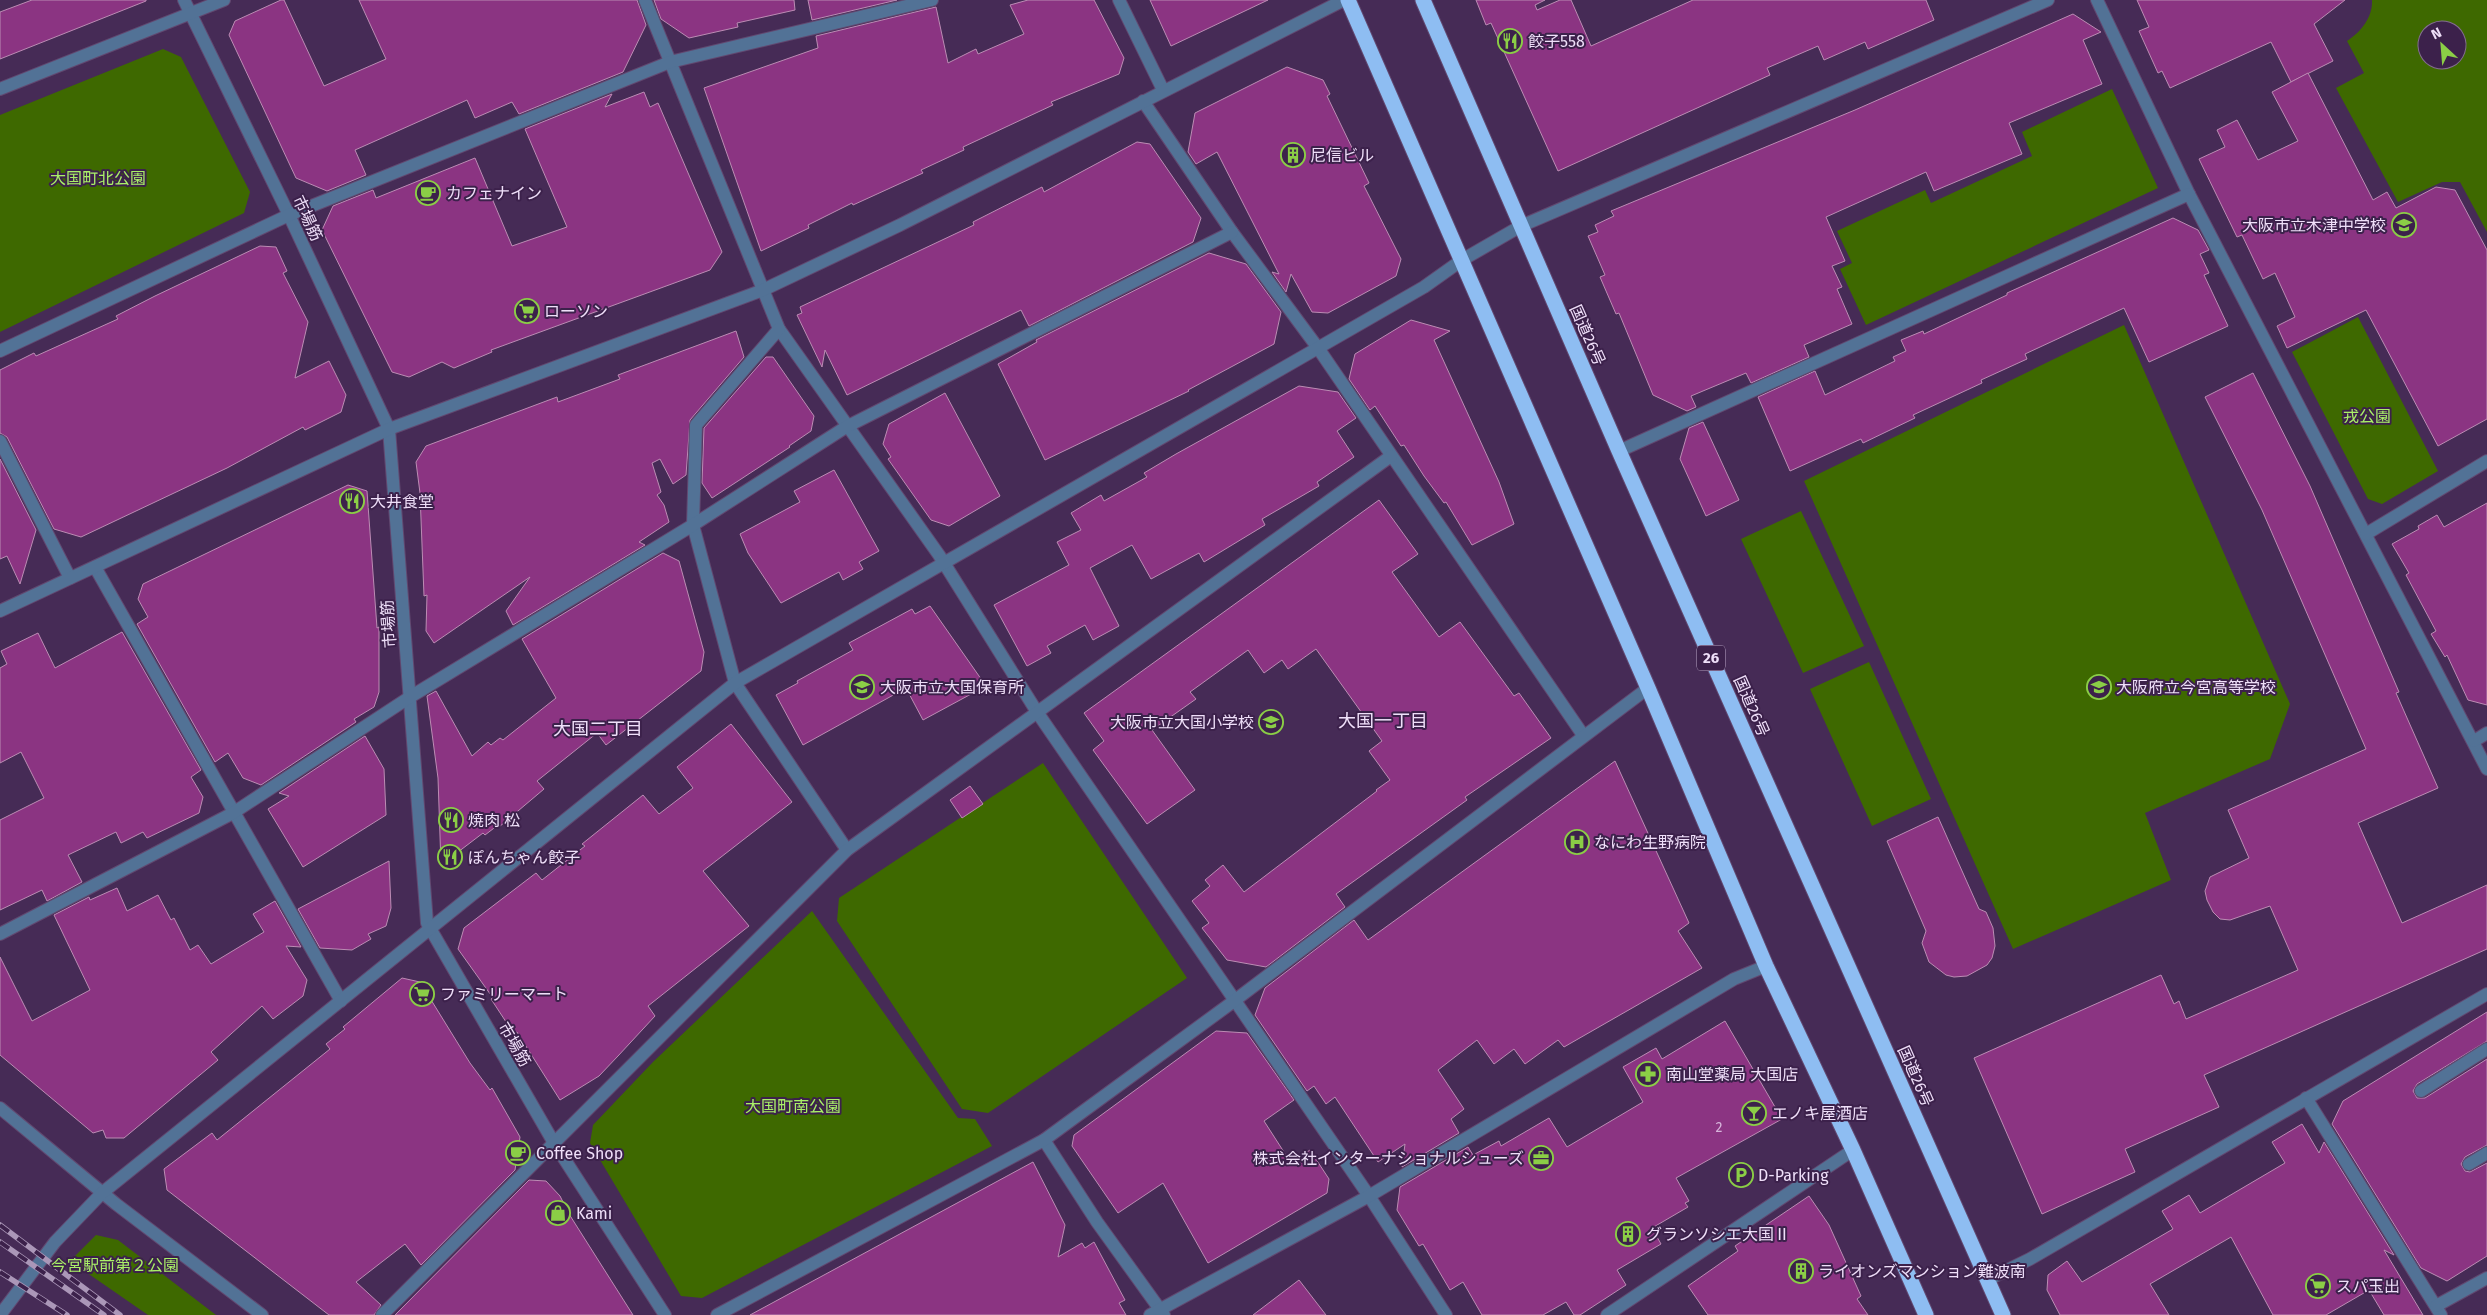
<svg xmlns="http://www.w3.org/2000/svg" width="2487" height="1315" font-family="'Fira Sans','Noto Sans JP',sans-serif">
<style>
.green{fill:#3e6900;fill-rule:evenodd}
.building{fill:#8b3482;stroke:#bc8cb4}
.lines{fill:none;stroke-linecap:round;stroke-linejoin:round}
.minor-casing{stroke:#614870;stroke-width:14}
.highway-casing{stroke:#614870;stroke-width:17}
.minor{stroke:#527296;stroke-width:12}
.highway{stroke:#8ebdf2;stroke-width:15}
.rail-casing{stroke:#ab97b8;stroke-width:5.5}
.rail{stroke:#3c214b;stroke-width:4;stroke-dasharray:11;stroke-linecap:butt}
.labels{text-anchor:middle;stroke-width:4;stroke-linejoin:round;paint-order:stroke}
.number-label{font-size:14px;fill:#d6b4db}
.shield{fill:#3c214b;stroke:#b9a6c5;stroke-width:1}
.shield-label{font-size:15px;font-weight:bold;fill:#efdff9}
.poi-label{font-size:16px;fill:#efdff9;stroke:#3c214b;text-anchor:start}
.park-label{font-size:16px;fill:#aaf068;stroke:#3c214b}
.street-label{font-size:16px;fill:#efdff9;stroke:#3c214b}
.neighbourhood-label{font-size:18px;fill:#efdff9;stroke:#3c214b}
</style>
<rect width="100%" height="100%" fill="#462b56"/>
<!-- green -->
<g class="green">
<path d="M2372,0H2487V232L2460,182H2442L2398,202L2336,88L2364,73L2347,41C2361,32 2373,17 2372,0ZM2427,30H2457V60H2427Z"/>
<path d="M163,49L181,57L250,192L244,213L0,332V115Z"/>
<path d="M2112,89L2158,188L1866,325L1840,269L1852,263L1837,231L1925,190L1931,203L2032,156L2022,132Z"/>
<path d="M2358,317L2438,471L2382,504L2368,499L2292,352Z"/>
<path d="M2124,325L2290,704L2270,759L2145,813L2171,880L2013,949L1804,481Z"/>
<path d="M1801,511L1864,646L1803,673L1741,539Z"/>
<path d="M1869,662L1931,799L1872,826L1810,689Z"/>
<path d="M1043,763L1187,978L988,1113L962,1109L837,921L839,898Z"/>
<path d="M812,911L958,1118L975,1119L992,1146L702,1298L681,1296L590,1143L593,1125L653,1062Z"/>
<path d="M96,1235L118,1240L216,1315H148L70,1261Z"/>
</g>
<!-- building -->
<g class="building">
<path d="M32,0H146V1L0,59V12Z"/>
<path d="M281,0H284L324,86L386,59L359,0H637L646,25L623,72L519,114L512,102L475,118L467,100L355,150L366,175L327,191L296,178L229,35L235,21Z"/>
<path d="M654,0H794L795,10L737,23L738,27L689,38L661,19Z"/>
<path d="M808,0H897L812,20Z"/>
<path d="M1028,0H1094L1124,58L1119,74L1051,102L1053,105L963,147L964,150L921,170L923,173L853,205L852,203L808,225L809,228L761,251L704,88L818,48L816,36L936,7L948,63L976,49L978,54L1024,34L1010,5Z"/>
<path d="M1150,0H1268L1171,46Z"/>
<path d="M1476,0H1545L1535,5L1537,10L1560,0H1571L1591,46L1693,0H1926L1934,20L1868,49L1865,42L1824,60L1818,46L1767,68L1770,75L1558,171L1491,23L1486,25Z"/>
<path d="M2137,0H2345L2314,24L2333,61L2291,82L2271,42L2170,88L2162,71L2158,73L2139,31L2149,27Z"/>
<path d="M2073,14L2101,32L2083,40L2102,84L2009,123L2022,154L1934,191L1926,172L1826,217L1845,261L1832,266L1842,287L1837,289L1852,324L1804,345L1809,357L1751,383L1746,373L1691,396L1696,407L1687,411L1653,395L1619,313L1616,314L1600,277L1605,275L1588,236L1598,232L1595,225L1614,216L1611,211L1855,110Z"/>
<path d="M1287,67L1323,80L1330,94L1327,96L1369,183L1364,186L1401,259L1396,276L1328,313L1312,312L1291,274L1286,292L1272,272L1279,274L1217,152L1196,164L1188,152L1195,113Z"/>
<path d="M2308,73L2373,200L2387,192L2396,208L2436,187L2455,190L2487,250V419L2438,446L2366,310L2287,348L2277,326L2295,317L2275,273L2263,279L2242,235L2237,237L2199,159L2225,147L2217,130L2237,120L2258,160L2298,141L2272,92Z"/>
<path d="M644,92L650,107L658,103L722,252L710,270L491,350L492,352L454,368L442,362L409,377L392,372L322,230L333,206L373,190L376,198L475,158L512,246L567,227L525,129L612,94L605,107Z"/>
<path d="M1137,142L1150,144L1201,218L1193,242L1029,326L1021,310L847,395L825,350L822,367L797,315L802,313L800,307L974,225L973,222L1042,187L1044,192Z"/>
<path d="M2173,218L2198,230L2209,250L2200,254L2209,273L2204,275L2228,326L2149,362L2124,308L2025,354L2027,359L1981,380L1982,383L1913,415L1915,418L1863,443L1861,439L1790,471L1758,397L1815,371L1825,395L1895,361L1893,357L1906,351L1901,340L1923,331L1924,334L2007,295V293Z"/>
<path d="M260,246L276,247L287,271L283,273L308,322L295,378L329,361L346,395L341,412L305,430L303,427L227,468L81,537L54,529L7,437L0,433V370L34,353L36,356L118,319L116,316L155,296Z"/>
<path d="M1209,253L1246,264L1281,312L1274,344L1188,390L1189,391L1045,460L998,364L1037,342L1036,340Z"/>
<path d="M1411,320L1450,331L1434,340L1499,482L1514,524L1472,545L1446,502L1444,503L1424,476L1404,445L1401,446L1375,406L1370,410L1349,379L1355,354Z"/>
<path d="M736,331L744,357L690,420L686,475L673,484L660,459L652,463L661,492L657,495L664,505L669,522L639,542L645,545L513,625L506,611L530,577L434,643L426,631L427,595L424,596L420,493L416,462L426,446L557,397L558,402L620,379L618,375Z"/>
<path d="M766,357H773L814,416L811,431L789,446L790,447L712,498L702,483L704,428Z"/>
<path d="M2253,373L2310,486L2399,692L2396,693L2438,788L2358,823L2402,923L2487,885V949L2204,1075L2219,1107L2125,1149L2135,1172L2042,1214L1974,1058L2161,975L2174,1004L2179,1001L2186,1019L2298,970L2270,906L2230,920L2220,919L2213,912L2207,900L2205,891L2210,877L2249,858L2228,810L2366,749L2262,510L2205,397Z"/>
<path d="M1299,386L1338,392L1356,418L1337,431L1354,457L1317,482L1319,486L1262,519L1265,525L1204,562L1199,553L1151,579L1132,545L1090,568L1119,626L1093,640L1085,625L1047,646L1051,653L1027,666L994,605L1069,565L1057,542L1081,530L1071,513L1101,495L1104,501L1147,477L1144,473L1176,454Z"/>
<path d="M945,393L1000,496L949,526L931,520L888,459L891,457L883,444L889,424Z"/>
<path d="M1703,422L1739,500L1706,516L1680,459L1689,428Z"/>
<path d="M0,459L36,530L20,584L7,556L0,559Z"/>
<path d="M834,470L879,551L859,562L863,569L843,580L839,572L781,603L748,553L740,534L800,502L794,491Z"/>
<path d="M348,485L367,491L377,628L379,627V692L374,707L354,719L356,722L261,785L243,778L228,753L215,762L137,624L148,617L138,599L143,584Z"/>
<path d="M1379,500L1418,554L1392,572L1439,637L1460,622L1514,696L1519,693L1551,738L1465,797L1467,800L1336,894L1345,907L1266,967L1227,960L1202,928L1209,923L1192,901L1210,886L1205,880L1223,865L1244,892L1377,791L1376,790L1390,780L1369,751L1382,741L1316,649L1288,669L1282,660L1264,673L1248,650L1190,692L1196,699L1152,730L1195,790L1147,824L1093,750L1104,741L1084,713Z"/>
<path d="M2487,503V705L2468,700L2447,655L2445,657L2431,634L2436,631L2406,575L2409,573L2392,544L2419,529L2418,526L2437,515L2444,527Z"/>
<path d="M663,553L679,561L704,652L701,671L606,745L597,733L537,781L544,789L499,827L498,825L485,835L483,833L441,865L438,778L427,696L436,691L472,756L488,742L491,745L500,738L503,740L556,698L522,639Z"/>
<path d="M930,606L986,686L923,720L906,688L803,745L776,695L798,683L797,681L853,650L849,643L912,609L915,614Z"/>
<path d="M122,632L201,770L191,777L203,797L199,813L147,838L143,832L121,843L116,832L68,855L82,882L47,901L42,890L0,910V820L44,798L21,752L0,763V668L7,664L1,651L38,633L55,668Z"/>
<path d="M731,724L792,802L703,871L749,926L648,1006L655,1016L618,1056L599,1076L560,1100L517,1032L514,1034L491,999L493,998L458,949L464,928L536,873L542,880L585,846L582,844L643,795L659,814L693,788L677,767Z"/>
<path d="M365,736L384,769L386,815L303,867L268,809L289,796L279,793Z"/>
<path d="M1615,761L1689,923L1678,931L1702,968L1564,1047L1558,1040L1525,1064L1514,1049L1494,1064L1477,1040L1438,1070L1464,1109L1451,1119L1459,1133L1402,1167L1405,1144L1378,1162L1335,1097L1326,1104L1314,1086L1307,1091L1255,1015L1265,988L1354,920L1368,940Z"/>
<path d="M970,786L983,804L962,818L950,800Z"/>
<path d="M1938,817L1979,909L1986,912L1993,928L1995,946L1992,958L1987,965L1967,976L1954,977L1946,975L1929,962L1922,943L1926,931L1887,841Z"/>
<path d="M389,861L391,908L386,926L368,934L371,939L352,950L320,948L298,909Z"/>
<path d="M117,888L127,911L158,895L171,920L174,918L190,950L198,945L211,964L264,932L253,914L275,901L301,947L286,946L307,980L303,996L273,1019L262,1006L211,1052L218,1060L124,1138H106L103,1130L93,1133L0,1055V957L32,1021L90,990L54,915L89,897L90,900Z"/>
<path d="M402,978L420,982L470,1063L490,1090L492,1088L520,1137L515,1170L421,1265L405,1244L356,1282L381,1305L374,1315H329L167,1190L164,1169L212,1133L217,1140L330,1049L326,1044L345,1029L343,1027Z"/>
<path d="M2487,1012V1041L2417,1084L2413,1091L2417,1098H2425L2487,1059V1145L2465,1157L2461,1164L2465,1171L2470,1172L2487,1163V1256L2447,1281L2421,1268L2332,1124L2343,1101Z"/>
<path d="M1725,1021L1782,1119L1676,1178L1689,1201L1685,1203L1688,1207L1652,1228L1661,1244L1617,1270L1626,1285L1580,1315H1574L1566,1302L1543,1315H1482L1463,1282L1450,1290L1423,1244L1419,1246L1397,1210L1400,1187L1468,1147L1473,1155L1499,1141L1501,1146L1549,1118L1567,1147L1643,1102L1623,1067L1656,1048L1662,1059Z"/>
<path d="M1216,1031L1247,1033L1294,1100L1264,1121L1291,1163L1310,1150L1329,1179L1327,1193L1208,1263L1163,1183L1118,1213L1072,1146L1074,1135Z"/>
<path d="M2302,1124L2319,1153L2324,1142L2394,1255L2384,1250L2423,1315H2384L2369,1290L2326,1315H2273L2231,1237L2150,1284L2169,1315H2060L2047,1290L2048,1275L2067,1261L2082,1282L2173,1229L2162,1211L2189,1195L2200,1213L2285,1163L2272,1142Z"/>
<path d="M1033,1162L1065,1225L1058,1257L1082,1243L1085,1248L1094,1242L1125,1300L1119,1303L1126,1315H750Z"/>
<path d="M529,1180L546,1181L560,1196L569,1214L633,1315H395Z"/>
<path d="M1809,1196L1829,1225L1861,1296L1857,1299L1868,1315H1708L1688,1286L1738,1251L1735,1246Z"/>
<path d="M1299,1280L1326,1315H1253Z"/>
</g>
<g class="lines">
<defs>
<g id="minor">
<path d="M184,0L289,215L389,429L427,923L554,1143L665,1315"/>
<path d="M645,0L779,329L939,555L1037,712L1369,1196L1446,1315"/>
<path d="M1119,0L1163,90"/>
<path d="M2097,0L2189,194L2487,769"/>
<path d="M0,89L224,0"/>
<path d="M1143,101L1232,232L1318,348L1583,735"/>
<path d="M779,329L696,425L693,525L735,683L847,850"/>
<path d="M0,351L289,215L670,62L932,0"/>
<path d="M0,441L70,578"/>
<path d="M1619,451L2189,194"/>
<path d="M2366,534L2487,461"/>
<path d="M95,567L341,1001"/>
<path d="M0,611L389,429L763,290L900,225L1344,0"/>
<path d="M2474,741L2487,733"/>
<path d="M0,934L233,813L410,697L693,525L846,427L1232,232"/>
<path d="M2421,1091L2487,1049"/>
<path d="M2306,1098L2441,1315"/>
<path d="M0,1108L116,1204L262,1315"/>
<path d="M1044,1140L1097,1222L1164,1315"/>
<path d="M2469,1164L2487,1153"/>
<path d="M1987,1280L2030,1259L2487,994"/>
<path d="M2436,1306L2487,1278"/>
<path d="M0,1315L55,1242L102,1193L735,683L1424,287L1462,260L1521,226L2048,0"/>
<path d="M382,1315L847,850L1391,456"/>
<path d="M717,1315L1044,1140L1234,1001L1648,688"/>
<path d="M1150,1315L1369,1196L1734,979L1766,966"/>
<path d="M1607,1315L1853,1150"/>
</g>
<g id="highway">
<path d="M1348,0L1648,688L1766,966L1853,1150L1926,1315"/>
<path d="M1423,0L1619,451L2003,1315"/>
</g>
</defs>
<!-- minor casing -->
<use href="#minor" class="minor-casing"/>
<!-- highway casing -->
<use href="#highway" class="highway-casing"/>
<!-- minor -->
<use href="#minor" class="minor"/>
<!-- highway -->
<use href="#highway" class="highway"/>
<defs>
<g id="rail">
<path d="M0,1225L120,1315"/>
<path d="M0,1242L104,1315"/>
<path d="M0,1272L67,1315"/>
</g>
</defs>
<!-- rail casing -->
<use href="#rail" class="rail-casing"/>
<!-- rail -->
<use href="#rail" class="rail"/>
</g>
<!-- icons -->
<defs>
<symbol id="restaurant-ring" viewBox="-11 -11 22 22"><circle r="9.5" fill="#3c214b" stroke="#8bce46" stroke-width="1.5"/><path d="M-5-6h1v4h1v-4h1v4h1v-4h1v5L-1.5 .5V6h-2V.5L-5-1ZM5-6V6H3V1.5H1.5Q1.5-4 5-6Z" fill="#8bce46"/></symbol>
<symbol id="building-ring" viewBox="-11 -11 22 22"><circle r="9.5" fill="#3c214b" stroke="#8bce46" stroke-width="1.5"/><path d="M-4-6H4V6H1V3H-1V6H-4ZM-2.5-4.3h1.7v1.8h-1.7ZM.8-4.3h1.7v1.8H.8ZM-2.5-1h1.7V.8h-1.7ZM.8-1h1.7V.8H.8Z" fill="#8bce46"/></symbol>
<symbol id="cafe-ring" viewBox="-11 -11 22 22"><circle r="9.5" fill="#3c214b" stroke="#8bce46" stroke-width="1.5"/><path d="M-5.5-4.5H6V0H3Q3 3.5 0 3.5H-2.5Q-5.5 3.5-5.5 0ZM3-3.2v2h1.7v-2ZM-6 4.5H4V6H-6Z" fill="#8bce46"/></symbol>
<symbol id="school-ring" viewBox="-11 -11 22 22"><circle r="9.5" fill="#3c214b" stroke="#8bce46" stroke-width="1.5"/><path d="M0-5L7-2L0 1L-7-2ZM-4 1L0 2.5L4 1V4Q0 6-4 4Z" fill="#8bce46"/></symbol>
<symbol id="supermarket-ring" viewBox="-11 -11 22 22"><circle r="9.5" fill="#3c214b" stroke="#8bce46" stroke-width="1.5"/><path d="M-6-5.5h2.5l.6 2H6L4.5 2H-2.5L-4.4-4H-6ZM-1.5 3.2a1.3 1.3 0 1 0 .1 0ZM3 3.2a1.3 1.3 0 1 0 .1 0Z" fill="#8bce46"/></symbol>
<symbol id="hospital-ring" viewBox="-11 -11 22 22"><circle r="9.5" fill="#3c214b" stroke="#8bce46" stroke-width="1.5"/><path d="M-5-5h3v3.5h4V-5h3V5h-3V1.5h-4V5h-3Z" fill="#8bce46"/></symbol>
<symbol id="pharmacy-ring" viewBox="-11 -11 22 22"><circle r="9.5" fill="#3c214b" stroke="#8bce46" stroke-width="1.5"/><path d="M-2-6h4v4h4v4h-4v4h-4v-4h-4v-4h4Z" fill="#8bce46"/></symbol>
<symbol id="bar-ring" viewBox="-11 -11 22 22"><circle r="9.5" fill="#3c214b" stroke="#8bce46" stroke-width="1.5"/><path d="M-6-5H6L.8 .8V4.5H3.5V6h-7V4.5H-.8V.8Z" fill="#8bce46"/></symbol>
<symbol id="office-ring" viewBox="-11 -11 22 22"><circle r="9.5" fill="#3c214b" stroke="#8bce46" stroke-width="1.5"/><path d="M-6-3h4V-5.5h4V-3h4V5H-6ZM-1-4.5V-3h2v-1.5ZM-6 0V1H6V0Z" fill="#8bce46"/></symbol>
<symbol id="parking-ring" viewBox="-11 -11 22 22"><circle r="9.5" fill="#3c214b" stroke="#8bce46" stroke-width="1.5"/><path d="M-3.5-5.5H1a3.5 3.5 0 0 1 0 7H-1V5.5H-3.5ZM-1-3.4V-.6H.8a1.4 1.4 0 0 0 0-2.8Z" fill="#8bce46"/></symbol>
<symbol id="shop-ring" viewBox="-11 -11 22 22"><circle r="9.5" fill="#3c214b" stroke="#8bce46" stroke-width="1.5"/><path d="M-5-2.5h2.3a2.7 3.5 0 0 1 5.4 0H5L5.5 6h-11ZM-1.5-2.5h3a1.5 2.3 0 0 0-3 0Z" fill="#8bce46"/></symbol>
</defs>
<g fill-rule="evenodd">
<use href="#restaurant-ring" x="1496" y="27" width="28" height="28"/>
<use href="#building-ring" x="1279" y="141" width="28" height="28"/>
<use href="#cafe-ring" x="414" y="179" width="28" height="28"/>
<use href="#school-ring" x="2390" y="211" width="28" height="28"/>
<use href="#supermarket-ring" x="513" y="297" width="28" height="28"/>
<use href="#restaurant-ring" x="338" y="487" width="28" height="28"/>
<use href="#school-ring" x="848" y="673" width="28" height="28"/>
<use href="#school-ring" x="2085" y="673" width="28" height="28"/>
<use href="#school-ring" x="1257" y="708" width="28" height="28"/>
<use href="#restaurant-ring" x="437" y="806" width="28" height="28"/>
<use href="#hospital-ring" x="1563" y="828" width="28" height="28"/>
<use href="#restaurant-ring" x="436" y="843" width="28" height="28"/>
<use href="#supermarket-ring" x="408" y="980" width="28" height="28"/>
<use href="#pharmacy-ring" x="1634" y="1060" width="28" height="28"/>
<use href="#bar-ring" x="1740" y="1099" width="28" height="28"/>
<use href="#cafe-ring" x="504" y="1139" width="28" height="28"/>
<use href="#office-ring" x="1527" y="1144" width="28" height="28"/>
<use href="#parking-ring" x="1727" y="1161" width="28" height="28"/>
<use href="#shop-ring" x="544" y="1199" width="28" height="28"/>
<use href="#building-ring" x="1614" y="1220" width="28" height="28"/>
<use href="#building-ring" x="1787" y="1257" width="28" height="28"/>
<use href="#supermarket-ring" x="2304" y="1272" width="28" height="28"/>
</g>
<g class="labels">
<!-- number labels -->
<g class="number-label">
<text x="1719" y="1132">2</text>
</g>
<!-- shield labels -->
<rect class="shield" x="1697" y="645.5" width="28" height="25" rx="4"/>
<g class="shield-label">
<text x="1711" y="663">26</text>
</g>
<!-- poi labels -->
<g class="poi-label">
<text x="1528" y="47">餃子558</text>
<text x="1310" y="161">尼信ビル</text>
<text x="446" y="199">カフェナイン</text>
<text x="2386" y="231" text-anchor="end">大阪市立木津中学校</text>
<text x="544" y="317">ローソン</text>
<text x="370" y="507">大井食堂</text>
<text x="880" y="693">大阪市立大国保育所</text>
<text x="2116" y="693">大阪府立今宮高等学校</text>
<text x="1254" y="728" text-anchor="end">大阪市立大国小学校</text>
<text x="468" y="826">焼肉 松</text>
<text x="1594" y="848">なにわ生野病院</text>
<text x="468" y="863">ぽんちゃん餃子</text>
<text x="440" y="1000">ファミリーマート</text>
<text x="1666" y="1080">南山堂薬局 大国店</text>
<text x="1772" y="1119">エノキ屋酒店</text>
<text x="536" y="1159">Coffee Shop</text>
<text x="1524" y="1164" text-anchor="end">株式会社インターナショナルシューズ</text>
<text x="1758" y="1181">D-Parking</text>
<text x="576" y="1219">Kami</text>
<text x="1646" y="1240">グランソシエ大国Ⅱ</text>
<text x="1818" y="1277">ライオンズマンション難波南</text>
<text x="2336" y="1292">スパ玉出</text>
</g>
<!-- park labels -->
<g class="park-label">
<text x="98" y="184">大国町北公園</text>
<text x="2367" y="422">戎公園</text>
<text x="793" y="1112">大国町南公園</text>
<text x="115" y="1271">今宮駅前第２公園</text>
</g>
<!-- street labels -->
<g class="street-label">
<text transform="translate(308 218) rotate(65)" y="6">市場筋</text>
<text transform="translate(1588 335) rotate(66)" y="6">国道26号</text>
<text transform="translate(388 624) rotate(-94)" y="6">市場筋</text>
<text transform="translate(1752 706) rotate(66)" y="6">国道26号</text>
<text transform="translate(515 1044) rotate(60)" y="6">市場筋</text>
<text transform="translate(1916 1076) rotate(66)" y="6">国道26号</text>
</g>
<!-- neighbourhood labels -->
<g class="neighbourhood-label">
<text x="1383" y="727">大国一丁目</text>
<text x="598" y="735">大国二丁目</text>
</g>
</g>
<!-- north arrow -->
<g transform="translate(2442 45) rotate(334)"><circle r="24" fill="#3c214b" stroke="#846d91"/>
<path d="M0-4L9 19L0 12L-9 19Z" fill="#8bce46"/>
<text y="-8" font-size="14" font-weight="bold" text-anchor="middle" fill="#efdff9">N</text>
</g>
</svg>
